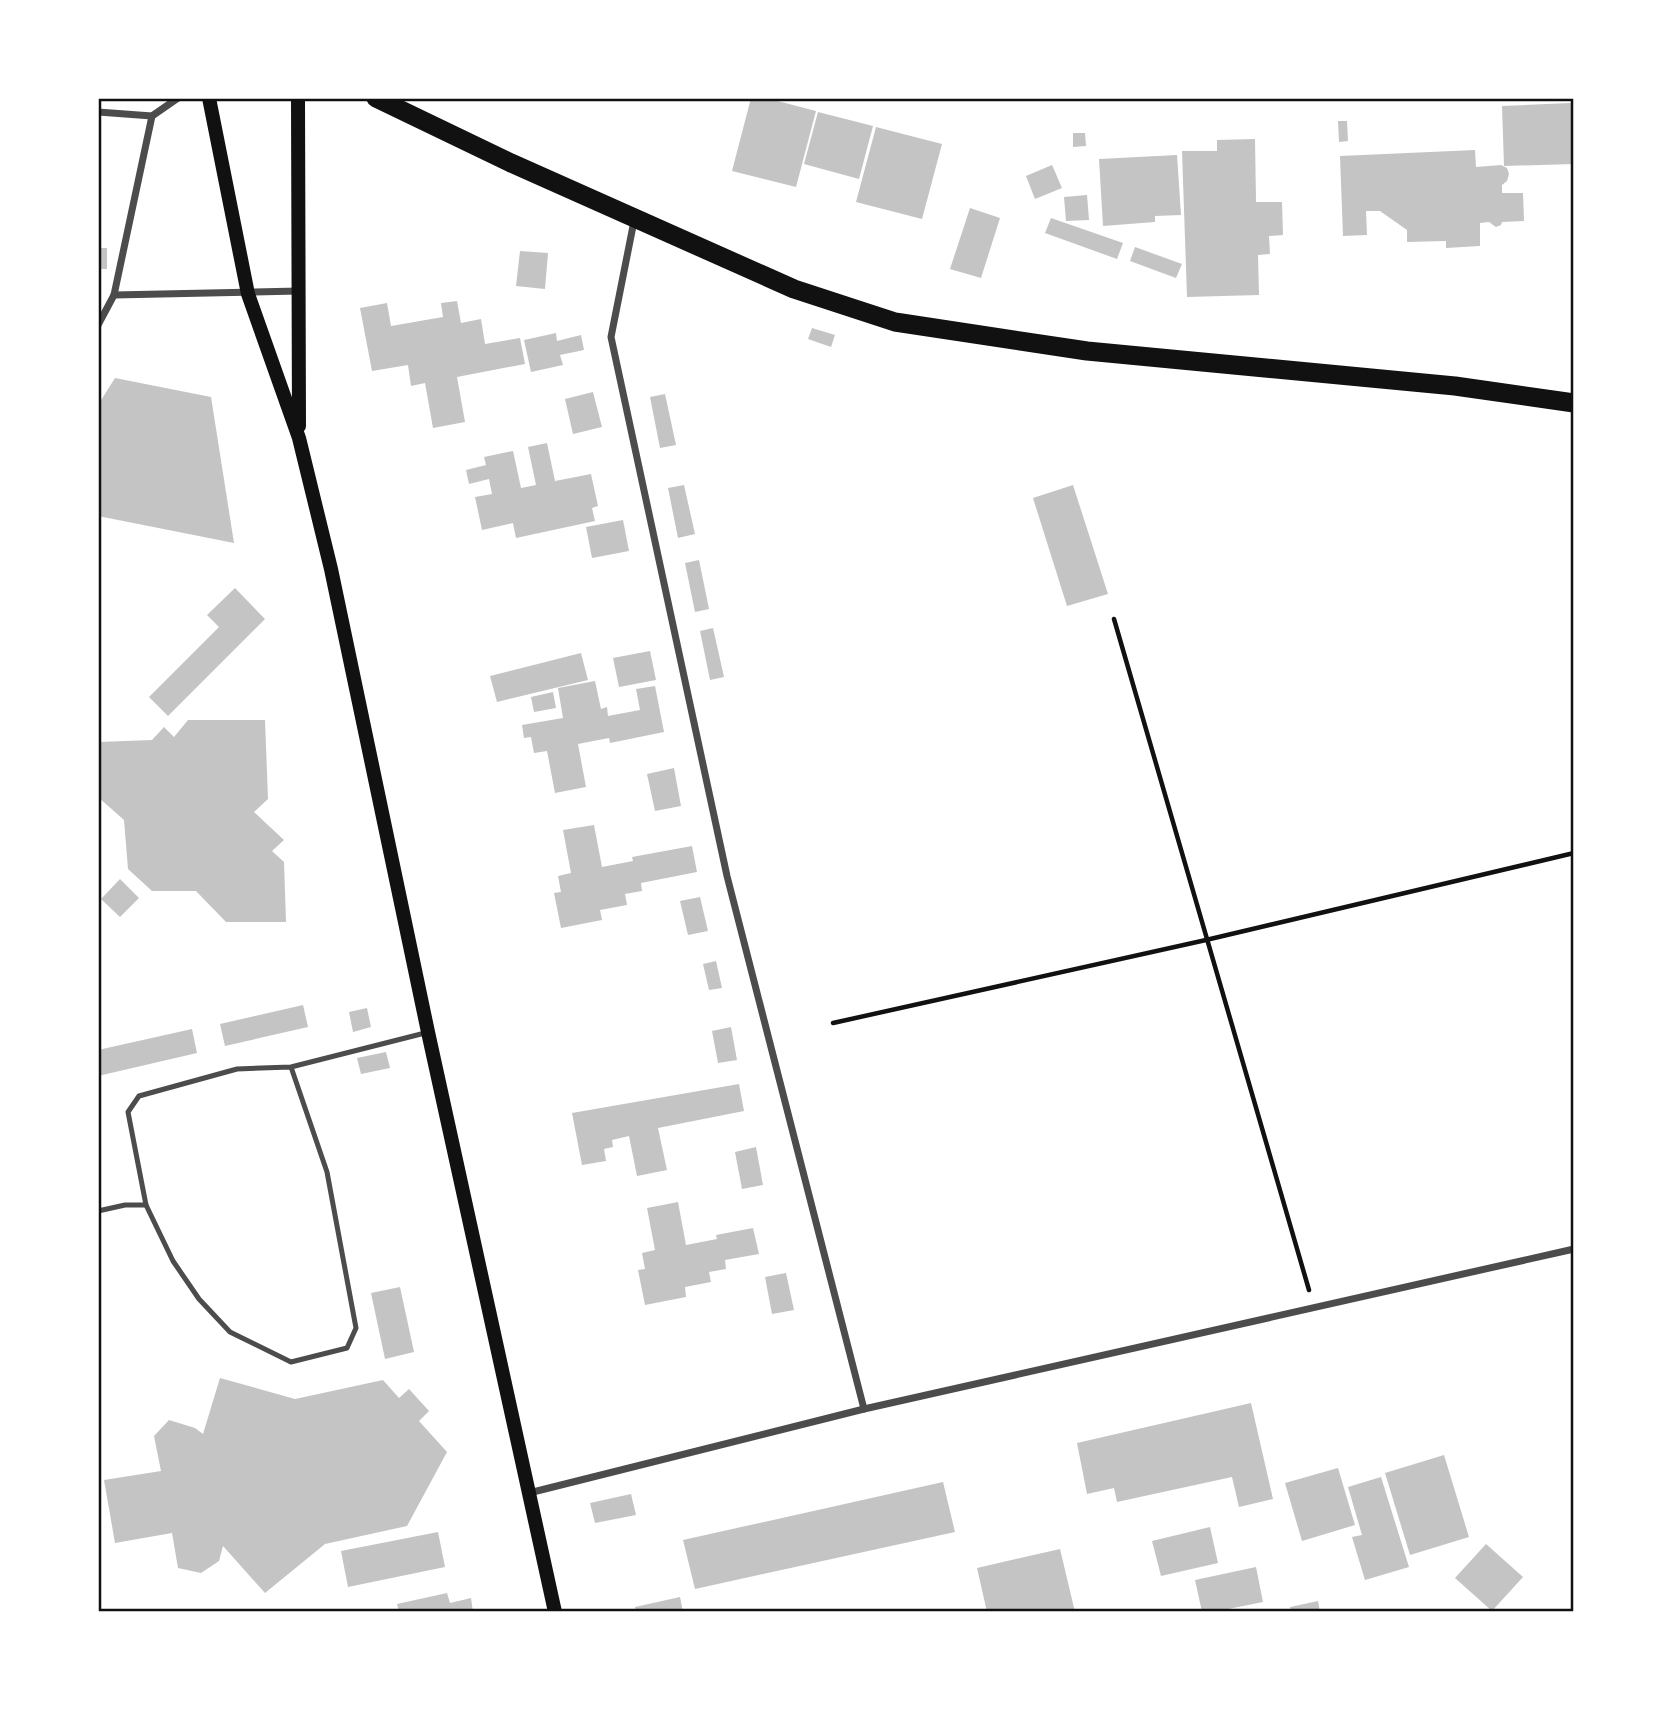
<svg xmlns="http://www.w3.org/2000/svg" width="1672" height="1710" font-family="'Fira Sans Condensed',sans-serif">
<style>
.building{fill:#c4c4c4}
.lines{fill:none;stroke-linecap:round;stroke-linejoin:round}
.path{stroke:#111;stroke-width:4.5}
.service{stroke:#4c4c4c;stroke-width:5}
.minor{stroke:#4c4c4c;stroke-width:7}
.secondary{stroke:#111;stroke-width:14}
.trunk{stroke:#111;stroke-width:19}
.neatline{fill:none;stroke:#111;stroke-width:2.5}
</style>
<rect width="100%" height="100%" fill="#fff"/>
<!-- building -->
<g class="building">
<path d="M751,98H766L816,111L796,187L732,171Z"/>
<path d="M1570,103H1574V164L1504,166L1502,106Z"/>
<path d="M818,112L873,126L859,179L804,164Z"/>
<path d="M1338,121H1347L1348,141L1339,142Z"/>
<path d="M876,127L942,144L922,219L856,202Z"/>
<path d="M1073,133H1085L1086,146L1073,147Z"/>
<path d="M1255,139L1256,202H1282L1283,235L1269,236L1270,254L1258,255L1259,295L1187,297L1182,151H1217V140Z"/>
<path d="M1475,150L1476,167L1501,165L1507,168L1509,174L1507,181L1502,185V193H1523L1524,221L1502,222L1501,225L1496,227L1489,222L1480,223V246L1446,248V241L1407,242V230L1380,211H1366L1367,235L1343,236L1340,156Z"/>
<path d="M1177,155L1181,215L1155,216V222L1103,226L1099,159Z"/>
<path d="M1052,165L1062,188L1035,199L1026,176Z"/>
<path d="M1087,195L1089,220L1066,221L1064,197Z"/>
<path d="M970,208L1000,218L981,278L950,269Z"/>
<path d="M1051,218L1123,243L1117,259L1045,233Z"/>
<path d="M1135,247L1182,264L1176,278L1130,261Z"/>
<rect x="98" y="248" width="9" height="21"/>
<path d="M520,251L548,253L545,289L516,286Z"/>
<path d="M457,301L461,323L481,319L485,344L520,338L525,364L457,377L465,422L433,428L425,383L411,386L408,365L372,371L360,308L387,303L391,326L443,317L441,303Z"/>
<path d="M812,328L835,335L831,347L808,339Z"/>
<path d="M556,333L557,341L581,335L584,350L560,355L563,365L531,372L524,340Z"/>
<path d="M115,378L211,397L234,543L98,516V405Z"/>
<path d="M593,392L602,427L573,434L565,399Z"/>
<path d="M665,394L676,445L660,448L650,397Z"/>
<path d="M547,443L555,481L591,474L598,506L592,508L595,521L516,538L513,523L482,530L475,497L492,494L489,479L469,484L466,470L486,465L484,457L513,451L521,488L536,485L528,447Z"/>
<path d="M684,485L695,534L678,538L668,488Z"/>
<path d="M1073,485L1108,594L1067,606L1033,498Z"/>
<path d="M623,520L629,551L592,558L586,527Z"/>
<path d="M699,560L709,609L695,612L685,563Z"/>
<path d="M235,588L265,619L168,716L149,697L219,627L207,615Z"/>
<path d="M713,628L724,677L710,680L700,631Z"/>
<path d="M650,651L656,680L619,687L613,658Z"/>
<path d="M581,653L588,680L497,702L490,676Z"/>
<path d="M595,681L601,709L607,707L608,716L640,710L636,689L655,686L664,732L610,743L609,738L578,744L586,787L555,793L547,751L534,753L531,737L524,738L522,725L563,718L558,688Z"/>
<path d="M553,692L556,708L534,712L531,697Z"/>
<path d="M188,720H265L268,799L254,812L284,840L272,851L284,862L286,922H226L196,891H152L128,869L124,820L98,797V742L152,740L164,727L174,737Z"/>
<path d="M674,768L681,806L655,811L647,774Z"/>
<path d="M594,825L602,867L633,861L632,857L692,846L697,872L641,883L642,891L625,894L627,905L600,910L602,920L561,928L554,893L561,892L558,876L571,873L563,830Z"/>
<path d="M120,879L139,898L120,917L101,899Z"/>
<path d="M700,897L708,931L688,935L680,901Z"/>
<path d="M716,961L722,988L709,990L703,964Z"/>
<path d="M303,1005L308,1027L225,1046L220,1024Z"/>
<path d="M367,1008L371,1027L353,1032L349,1012Z"/>
<path d="M731,1027L737,1060L718,1063L712,1031Z"/>
<path d="M192,1029L197,1053L98,1076V1050Z"/>
<path d="M386,1052L390,1068L361,1074L357,1058Z"/>
<path d="M739,1084L744,1111L658,1128L667,1170L637,1176L629,1136L612,1140L613,1147L604,1149L606,1161L582,1165L572,1113Z"/>
<path d="M756,1147L763,1185L742,1189L735,1152Z"/>
<path d="M678,1202L686,1245L717,1239L716,1235L753,1228L759,1254L725,1260L726,1269L709,1272L711,1282L685,1287L686,1297L645,1305L638,1270L645,1269L642,1253L655,1250L647,1208Z"/>
<path d="M786,1273L794,1310L772,1314L765,1277Z"/>
<path d="M400,1287L414,1352L385,1359L371,1293Z"/>
<path d="M220,1378L295,1399L383,1380L399,1398L409,1389L429,1411L419,1421L447,1452L407,1526L325,1544L265,1593L223,1546L219,1561L201,1573L178,1568L172,1533L115,1543L104,1480L161,1471L154,1436L169,1420L195,1428L203,1434Z"/>
<path d="M1251,1403L1273,1499L1239,1507L1232,1477L1117,1502L1114,1488L1087,1494L1077,1443Z"/>
<path d="M1444,1455L1469,1537L1410,1555L1385,1473Z"/>
<path d="M1338,1468L1355,1525L1302,1541L1285,1483Z"/>
<path d="M1381,1477L1409,1567L1365,1580L1352,1537L1362,1535L1348,1487Z"/>
<path d="M943,1482L955,1532L695,1589L683,1540Z"/>
<path d="M631,1494L636,1515L595,1523L590,1503Z"/>
<path d="M1210,1527L1218,1563L1161,1576L1152,1541Z"/>
<path d="M438,1532L445,1567L348,1587L341,1551Z"/>
<path d="M1486,1544L1523,1577L1492,1611L1455,1578Z"/>
<path d="M1060,1549L1075,1612H987L977,1568Z"/>
<path d="M1256,1567L1263,1602L1213,1612H1202L1195,1580Z"/>
<path d="M447,1593L450,1603L471,1598L473,1612H399L397,1604Z"/>
<path d="M680,1597L683,1612H636L635,1607Z"/>
<path d="M1318,1601L1320,1612H1291L1290,1607Z"/>
</g>
<g class="lines">
<!-- path -->
<g class="path">
<path d="M1114,619L1309,1290"/>
<path d="M833,1023L1206,940L1574,853"/>
</g>
<!-- service -->
<g class="service">
<path d="M291,1067L327,1172L356,1328L347,1348L291,1362L230,1332L199,1299L173,1261L146,1205L128,1112L139,1096L237,1069L291,1067L425,1033"/>
<path d="M98,1211L125,1205H146"/>
</g>
<!-- minor -->
<g class="minor">
<path d="M98,112L152,116L178,98"/>
<path d="M634,221L611,337L727,876L864,1409"/>
<path d="M114,295L299,291"/>
<path d="M98,325L114,295L152,116"/>
<path d="M529,1493L864,1409L1574,1249"/>
</g>
<!-- secondary -->
<g class="secondary">
<path d="M209,98L248,294L299,438L331,569L428,1032L555,1612"/>
<path d="M298,98L299,426"/>
</g>
<!-- trunk -->
<path class="trunk" d="M376,98L511,163L794,289L895,322L1087,351L1455,386L1574,403"/>
</g>
<!-- border -->
<rect width="1672" height="1710" fill="none" stroke="#ffffff" stroke-width="200"/>
<rect x="100" y="100" width="1472" height="1510" class="neatline"/>
</svg>
